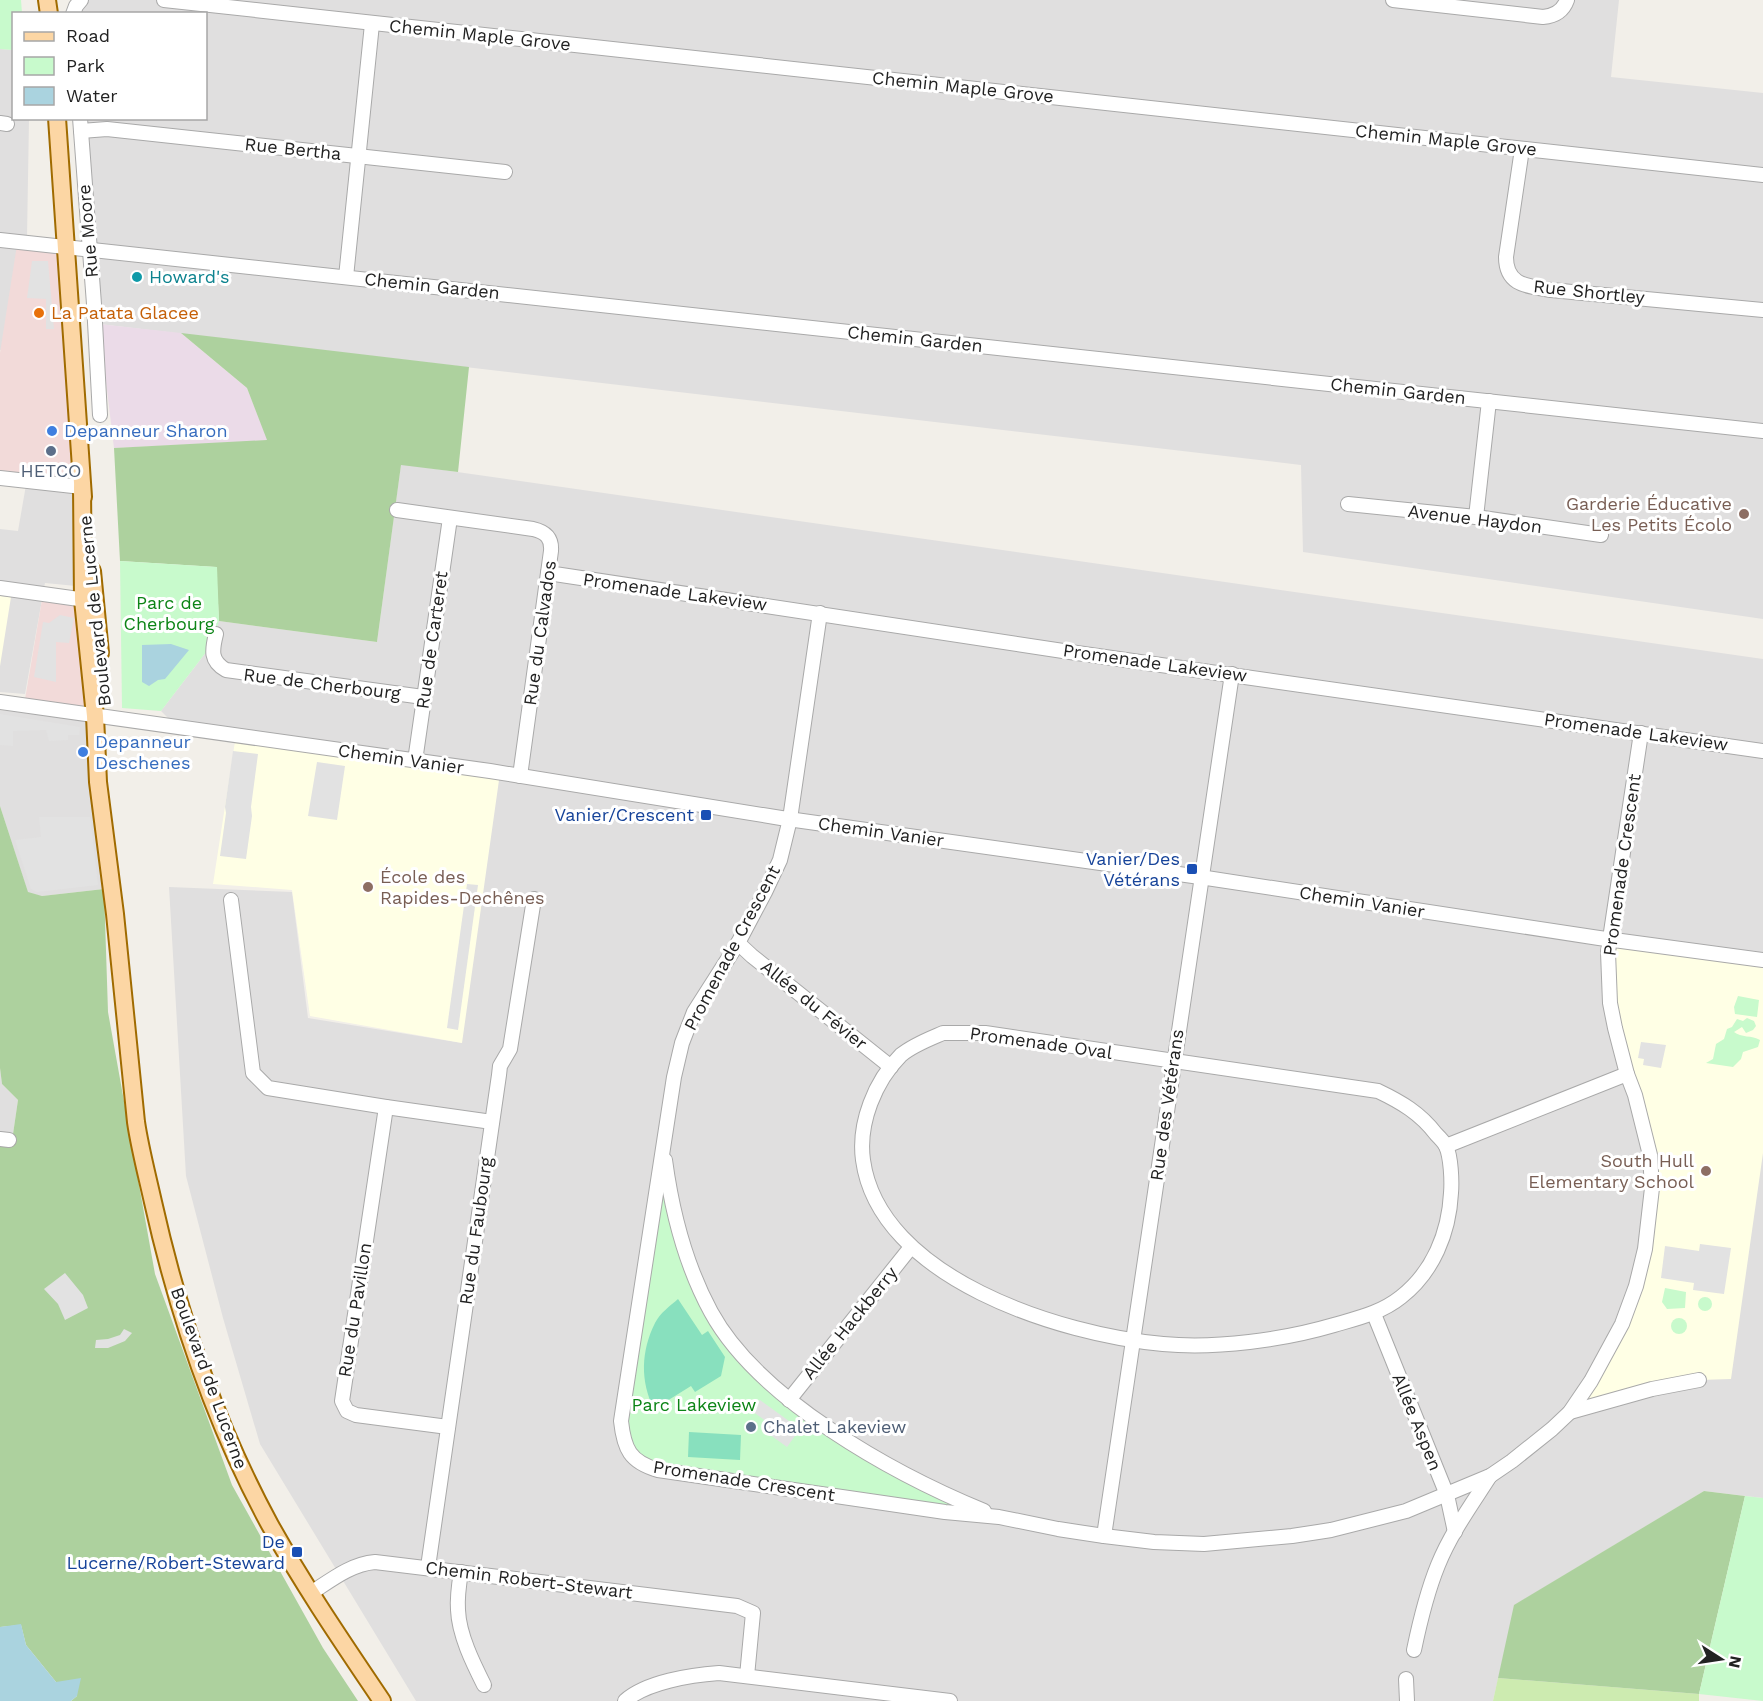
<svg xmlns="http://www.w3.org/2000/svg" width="1763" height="1701" font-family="'Work Sans',sans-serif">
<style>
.residential{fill:#e0dfdf}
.commercial{fill:#f2dad9}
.industrial{fill:#ebdbe8}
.education{fill:#ffffe5}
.grass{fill:#cdebb0}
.forest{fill:#add19e}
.park{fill:#c8facc}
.pitch{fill:#88e0be}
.parking{fill:#e2e2e2}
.water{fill:#aad3df}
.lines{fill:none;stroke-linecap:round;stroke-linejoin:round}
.minor-casing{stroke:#a9a9a9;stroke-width:16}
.major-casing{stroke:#a06b00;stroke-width:20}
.minor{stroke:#fff;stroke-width:14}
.major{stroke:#fcd6a4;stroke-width:16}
.culture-dot{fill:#0f9aa8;stroke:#fff;stroke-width:2}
.food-dot{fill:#e8710a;stroke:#fff;stroke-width:2}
.shop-dot{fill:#3f7fe0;stroke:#fff;stroke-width:2}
.service-dot{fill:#5c6f8a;stroke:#fff;stroke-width:2}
.education-dot{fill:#8d6e63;stroke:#fff;stroke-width:2}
.transit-dot{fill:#1a4fb4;stroke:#fff;stroke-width:2}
.labels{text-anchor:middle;stroke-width:6;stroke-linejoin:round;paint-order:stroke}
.street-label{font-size:18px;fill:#222;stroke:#fff}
.culture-label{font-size:18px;fill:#0d838f;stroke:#fff;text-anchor:start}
.food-label{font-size:18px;fill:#c56008;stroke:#fff;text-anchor:start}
.shop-label{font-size:18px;fill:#366cbe;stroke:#fff;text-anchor:start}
.service-label{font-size:18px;fill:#4e5e75;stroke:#fff}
.education-label{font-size:18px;fill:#785e54;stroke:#fff;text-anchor:end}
.park-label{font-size:18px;fill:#0c8416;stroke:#fff}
.transit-label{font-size:18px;fill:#164399;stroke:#fff;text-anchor:end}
</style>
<rect width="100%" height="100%" fill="#f2efe9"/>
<!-- residential -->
<g class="residential">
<path d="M77,0H1619L1611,77L1763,93V619L1303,552L1301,465L99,324L85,119L206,118V14L78,13Z"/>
<path d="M0,49L13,50L14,118L29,120L27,237L10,351L0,350Z"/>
<path d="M401,464L1763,659V1498L1704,1491L1515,1605L1493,1701H416L260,1444L223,1318L186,1176L169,887L292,892L308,1018L462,1043L236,735L169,719L161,711L204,655L219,621L377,642Z"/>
<path d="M26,485L75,490L76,586L45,583L25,694L0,692V529L18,531Z"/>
<path d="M0,710L91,721L104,889L42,896L28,893L0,806Z"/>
<path d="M0,1068L2,1084L18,1100L12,1141L0,1139Z"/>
</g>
<!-- commercial -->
<g class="commercial">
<path d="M17,245L60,249L75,490L0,482V353Z"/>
<path d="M43,594L83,600L95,716L24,705Z"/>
</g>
<!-- industrial -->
<path class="industrial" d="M99,324L181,333L247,388L268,441L114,448Z"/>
<!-- education -->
<g class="education">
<path d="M0,596L11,597L0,666Z"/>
<path d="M236,735L500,773L462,1043L310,1016L292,890L213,884Z"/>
<path d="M1609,939L1763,960V1153L1731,1379L1699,1380L1570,1412L1622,1324L1652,1188L1615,1028Z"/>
</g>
<!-- grass -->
<path class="grass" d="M1498,1678L1699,1694V1701H1493Z"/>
<!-- forest -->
<g class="forest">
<path d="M181,333L469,367L458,472L401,465L377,642L219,621L216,567L120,561L114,448L267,440L247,388Z"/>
<path d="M0,806L28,892L42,896L104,889L108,1012L155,1274L232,1485L323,1648L358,1701H71L77,1696L56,1682L26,1645L21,1625L0,1627V1140L12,1141L18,1100L2,1084L0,1068Z"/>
<path d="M1704,1491L1745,1496L1699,1694L1498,1678L1514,1605Z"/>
</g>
<!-- park -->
<g class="park">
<path d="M0,0H21L22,13L14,14L13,50L0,49Z"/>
<path d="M120,561L217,567L219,621L210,647L161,711L122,708Z"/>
<path d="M1738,996L1759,1000L1757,1017L1735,1014L1734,1007Z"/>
<path d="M1747,1018L1754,1021L1756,1026L1753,1030L1746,1033L1742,1027L1734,1032C1741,1038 1752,1035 1760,1040L1758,1047L1743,1052L1741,1059L1733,1067L1706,1063L1713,1059L1716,1044L1724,1039L1727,1029L1732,1027L1737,1019L1743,1021Z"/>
<path d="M663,1140L675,1213L723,1331L827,1427L999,1517L645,1466L623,1436Z"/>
<path d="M1665,1288L1686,1292L1685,1308L1667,1309L1662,1302Z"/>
<circle cx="1705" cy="1304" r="7"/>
<circle cx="1679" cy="1326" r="8"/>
<path d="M1745,1496L1763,1498V1701L1699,1694Z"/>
</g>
<!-- pitch -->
<g class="pitch">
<path d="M678,1299L702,1335L708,1331L725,1357L721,1376L695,1392L691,1386L654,1409C640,1381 641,1351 655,1323C660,1313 670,1306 678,1299Z"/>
<path d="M689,1432L741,1435L740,1460L688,1457Z"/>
</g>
<!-- parking -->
<g class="parking">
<path d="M32,261H48L54,329H46V299L27,298Z"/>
<path d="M60,615L74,618L69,643L56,642V682L34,677L43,622L49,623Z"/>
<path d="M0,714L80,727L79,735H68V740L49,741L46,730L13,731V746L0,745Z"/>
<path d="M233,751L258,754L251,807L252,816L246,859L220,856L226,813L225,807Z"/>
<path d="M317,762L345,766L337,820L308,816Z"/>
<path d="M39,817H90L98,885L37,892L31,889L15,840L41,837Z"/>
<path d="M467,884L478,885L458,1030L447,1028Z"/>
<path d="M1641,1042L1666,1045L1661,1068L1643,1065L1644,1059L1638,1058Z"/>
<path d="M1700,1244L1731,1248L1724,1294L1693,1290L1694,1283L1661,1278L1665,1246L1699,1251Z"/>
<path d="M65,1273L83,1295L88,1308L65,1320L58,1304L44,1289Z"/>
<path d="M124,1329L132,1333L125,1341L108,1348H95L96,1340L108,1339L120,1335Z"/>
<path d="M760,1400L800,1429L787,1447L762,1429L767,1422L752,1411Z"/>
</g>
<!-- water -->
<g class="water">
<path d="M171,644L189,650L165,679L158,680L149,686L142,682V645Z"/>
<path d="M21,1624L26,1645L56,1682L81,1678L77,1696L71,1701H0V1627Z"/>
</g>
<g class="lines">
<defs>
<g id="minor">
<path d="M164,0L1763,175"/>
<path d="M1393,0L1543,17C1555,16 1563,11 1567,0"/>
<path d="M73,14L76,6L81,0"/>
<path d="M80,118L94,304L100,415"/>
<path d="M0,123L7,124"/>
<path d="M81,131L107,129L505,172"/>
<path d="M1522,149L1506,257C1506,286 1528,286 1551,290L1763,310"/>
<path d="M0,240L1763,431"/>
<path d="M346,277L372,24"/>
<path d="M0,478L82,487"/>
<path d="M1348,504L1476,517L1601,535"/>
<path d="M397,510L533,529C546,532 552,538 551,551L520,776"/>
<path d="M1476,517L1489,401"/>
<path d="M548,573L1063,651L1763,751"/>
<path d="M0,588L93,601"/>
<path d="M820,613L790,819L780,860L765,892L738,943L694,1012L682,1043L674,1077L621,1421C624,1449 630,1462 658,1470L945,1512L999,1517L1058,1529L1104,1536L1154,1542L1204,1544L1292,1536L1331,1530L1406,1511L1490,1476L1512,1461L1552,1429L1570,1412L1591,1381L1622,1324L1636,1286L1645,1249L1652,1188L1650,1155L1635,1095L1627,1074L1615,1028L1610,1003L1608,952L1641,733"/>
<path d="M216,634C212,650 210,661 226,670L423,697"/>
<path d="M0,702L490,771L781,818L1200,877L1599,938L1763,960"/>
<path d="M415,761L450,518"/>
<path d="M231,900L253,1073L268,1088L386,1107L492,1122"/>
<path d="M738,943L752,956L891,1067"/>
<path d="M943,1033H985L1378,1091C1401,1102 1420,1113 1436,1134C1439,1137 1444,1142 1446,1146C1451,1157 1452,1181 1451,1193C1449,1233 1433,1272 1401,1297C1381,1313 1358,1318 1334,1325C1283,1340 1216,1349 1163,1344C1061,1335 879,1278 863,1160C858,1123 875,1081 901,1055C913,1045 929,1039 943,1033Z"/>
<path d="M386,1107L342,1401L347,1411L356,1415L448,1427"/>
<path d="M0,1139L9,1140"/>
<path d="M1446,1146L1627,1074"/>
<path d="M665,1160C672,1212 686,1266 711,1312C759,1400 894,1474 984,1511"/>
<path d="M1374,1314L1447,1495L1455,1532"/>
<path d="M789,1400L911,1247"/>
<path d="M1570,1412L1652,1389L1699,1380"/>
<path d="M1104,1536L1232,674"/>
<path d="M428,1567L499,1075L500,1066L510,1049L534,899"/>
<path d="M461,1572C459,1584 457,1597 458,1610C459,1635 473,1663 484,1685"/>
<path d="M311,1593C331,1580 351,1564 375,1562L737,1606L753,1613L747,1676"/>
<path d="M1414,1650C1420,1621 1427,1592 1438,1565C1451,1533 1472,1504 1490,1476"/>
<path d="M1406,1679L1407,1701"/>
<path d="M625,1701C646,1682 691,1675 719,1673L950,1701"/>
</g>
<g id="major">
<path d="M47,0L49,14"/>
<path d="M57,118L83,497"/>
<path d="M82,487L83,600L95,716L98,782L115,914L136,1122C140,1149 147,1175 153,1202C178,1314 215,1424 270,1525C304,1586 343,1643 382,1701"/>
<path d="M92,571L100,653"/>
</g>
</defs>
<!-- minor casing -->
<use href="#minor" class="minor-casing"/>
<!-- major casing -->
<use href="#major" class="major-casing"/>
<!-- minor -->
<use href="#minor" class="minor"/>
<!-- major -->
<use href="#major" class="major"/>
</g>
<!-- markers -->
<circle class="culture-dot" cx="137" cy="277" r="6"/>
<circle class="food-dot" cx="39" cy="313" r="6"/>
<g class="shop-dot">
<circle cx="52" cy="431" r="6"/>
<circle cx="83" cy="752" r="6"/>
</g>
<g class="service-dot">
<circle cx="51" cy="451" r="6"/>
<circle cx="751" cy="1427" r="6"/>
</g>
<g class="education-dot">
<circle cx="1744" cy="514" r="6"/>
<circle cx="368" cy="887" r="6"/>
<circle cx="1706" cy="1171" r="6"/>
</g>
<g class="transit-dot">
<rect x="700" y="809" width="12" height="12" rx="3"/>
<rect x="1186" y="863" width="12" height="12" rx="3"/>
<rect x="291" y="1546" width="12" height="12" rx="3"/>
</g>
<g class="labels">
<!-- street labels -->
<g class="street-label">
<text transform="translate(480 35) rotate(6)" y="6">Chemin Maple Grove</text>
<text transform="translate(963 87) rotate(6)" y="6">Chemin Maple Grove</text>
<text transform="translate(1446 140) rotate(6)" y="6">Chemin Maple Grove</text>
<text transform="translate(293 149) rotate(6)" y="6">Rue Bertha</text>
<text transform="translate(88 231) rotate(-95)" y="6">Rue Moore</text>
<text transform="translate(432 286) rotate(6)" y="6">Chemin Garden</text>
<text transform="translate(1589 292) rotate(6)" y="6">Rue Shortley</text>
<text transform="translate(915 339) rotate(6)" y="6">Chemin Garden</text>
<text transform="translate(1398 391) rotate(6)" y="6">Chemin Garden</text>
<text transform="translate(1475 519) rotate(7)" y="6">Avenue Haydon</text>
<text transform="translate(675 592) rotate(8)" y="6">Promenade Lakeview</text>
<text transform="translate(95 611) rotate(-96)" y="6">Boulevard de Lucerne</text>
<text transform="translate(540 633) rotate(-82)" y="6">Rue du Calvados</text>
<text transform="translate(432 640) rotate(-82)" y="6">Rue de Carteret</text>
<text transform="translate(1155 663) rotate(8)" y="6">Promenade Lakeview</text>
<text transform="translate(322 684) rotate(7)" y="6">Rue de Cherbourg</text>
<text transform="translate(1636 732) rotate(8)" y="6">Promenade Lakeview</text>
<text transform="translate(401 759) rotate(8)" y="6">Chemin Vanier</text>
<text transform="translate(881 832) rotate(8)" y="6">Chemin Vanier</text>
<text transform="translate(1622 865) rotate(-82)" y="6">Promenade Crescent</text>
<text transform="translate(1362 902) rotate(9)" y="6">Chemin Vanier</text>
<text transform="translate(732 948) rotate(-62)" y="6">Promenade Crescent</text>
<text transform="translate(814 1005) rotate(39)" y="6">Allée du Févier</text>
<text transform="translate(1041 1043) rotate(8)" y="6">Promenade Oval</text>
<text transform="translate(1167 1105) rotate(-82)" y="6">Rue des Vétérans</text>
<text transform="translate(476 1231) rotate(-82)" y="6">Rue du Faubourg</text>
<text transform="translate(355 1310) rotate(-81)" y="6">Rue du Pavillon</text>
<text transform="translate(850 1323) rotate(-51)" y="6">Allée Hackberry</text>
<text transform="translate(209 1378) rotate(70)" y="6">Boulevard de Lucerne</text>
<text transform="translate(1417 1422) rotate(68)" y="6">Allée Aspen</text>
<text transform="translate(744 1481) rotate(9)" y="6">Promenade Crescent</text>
<text transform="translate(529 1580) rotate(7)" y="6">Chemin Robert-Stewart</text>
</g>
<!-- culture labels -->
<g class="culture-label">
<text x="149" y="283">Howard's</text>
</g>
<!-- food labels -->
<g class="food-label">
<text x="51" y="319">La Patata Glacee</text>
</g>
<!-- shop labels -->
<g class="shop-label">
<text x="64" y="437">Depanneur Sharon</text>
<text x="95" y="748">Depanneur<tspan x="95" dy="21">Deschenes</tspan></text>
</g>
<!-- service labels -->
<g class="service-label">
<text x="51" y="477">HETCO</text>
<text x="763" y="1433" text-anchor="start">Chalet Lakeview</text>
</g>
<!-- education labels -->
<g class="education-label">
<text x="1732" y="510">Garderie Éducative<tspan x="1732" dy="21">Les Petits Écolo</tspan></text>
<text x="380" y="883" text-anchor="start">École des<tspan x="380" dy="21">Rapides-Dechênes</tspan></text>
<text x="1694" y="1167">South Hull<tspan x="1694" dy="21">Elementary School</tspan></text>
</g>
<!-- park labels -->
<g class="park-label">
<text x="169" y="609">Parc de<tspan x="169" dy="21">Cherbourg</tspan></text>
<text x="694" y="1411">Parc Lakeview</text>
</g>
<!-- transit labels -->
<g class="transit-label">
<text x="694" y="821">Vanier/Crescent</text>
<text x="1180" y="865">Vanier/Des<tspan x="1180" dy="21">Vétérans</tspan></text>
<text x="285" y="1548">De<tspan x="285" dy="21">Lucerne/Robert-Steward</tspan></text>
</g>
</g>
<!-- legend -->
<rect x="12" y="12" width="195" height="108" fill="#ffffff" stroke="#a7a7a7" stroke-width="1.5"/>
<rect x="24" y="32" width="30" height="9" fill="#fcd6a4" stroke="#a7a7a7" stroke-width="1.5"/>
<text x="66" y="42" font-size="18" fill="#222222">Road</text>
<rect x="24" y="57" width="30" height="18" fill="#c8facc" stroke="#a7a7a7" stroke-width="1.5"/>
<text x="66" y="72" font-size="18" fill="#222222">Park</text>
<rect x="24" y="87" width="30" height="18" fill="#aad3df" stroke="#a7a7a7" stroke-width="1.5"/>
<text x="66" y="102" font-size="18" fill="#222222">Water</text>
<!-- north arrow -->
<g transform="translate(1721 1659) rotate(102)" stroke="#ffffff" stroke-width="4.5" paint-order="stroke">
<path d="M0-4.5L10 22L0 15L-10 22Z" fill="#222222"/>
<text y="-9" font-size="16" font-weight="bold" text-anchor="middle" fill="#222222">N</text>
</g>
</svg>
